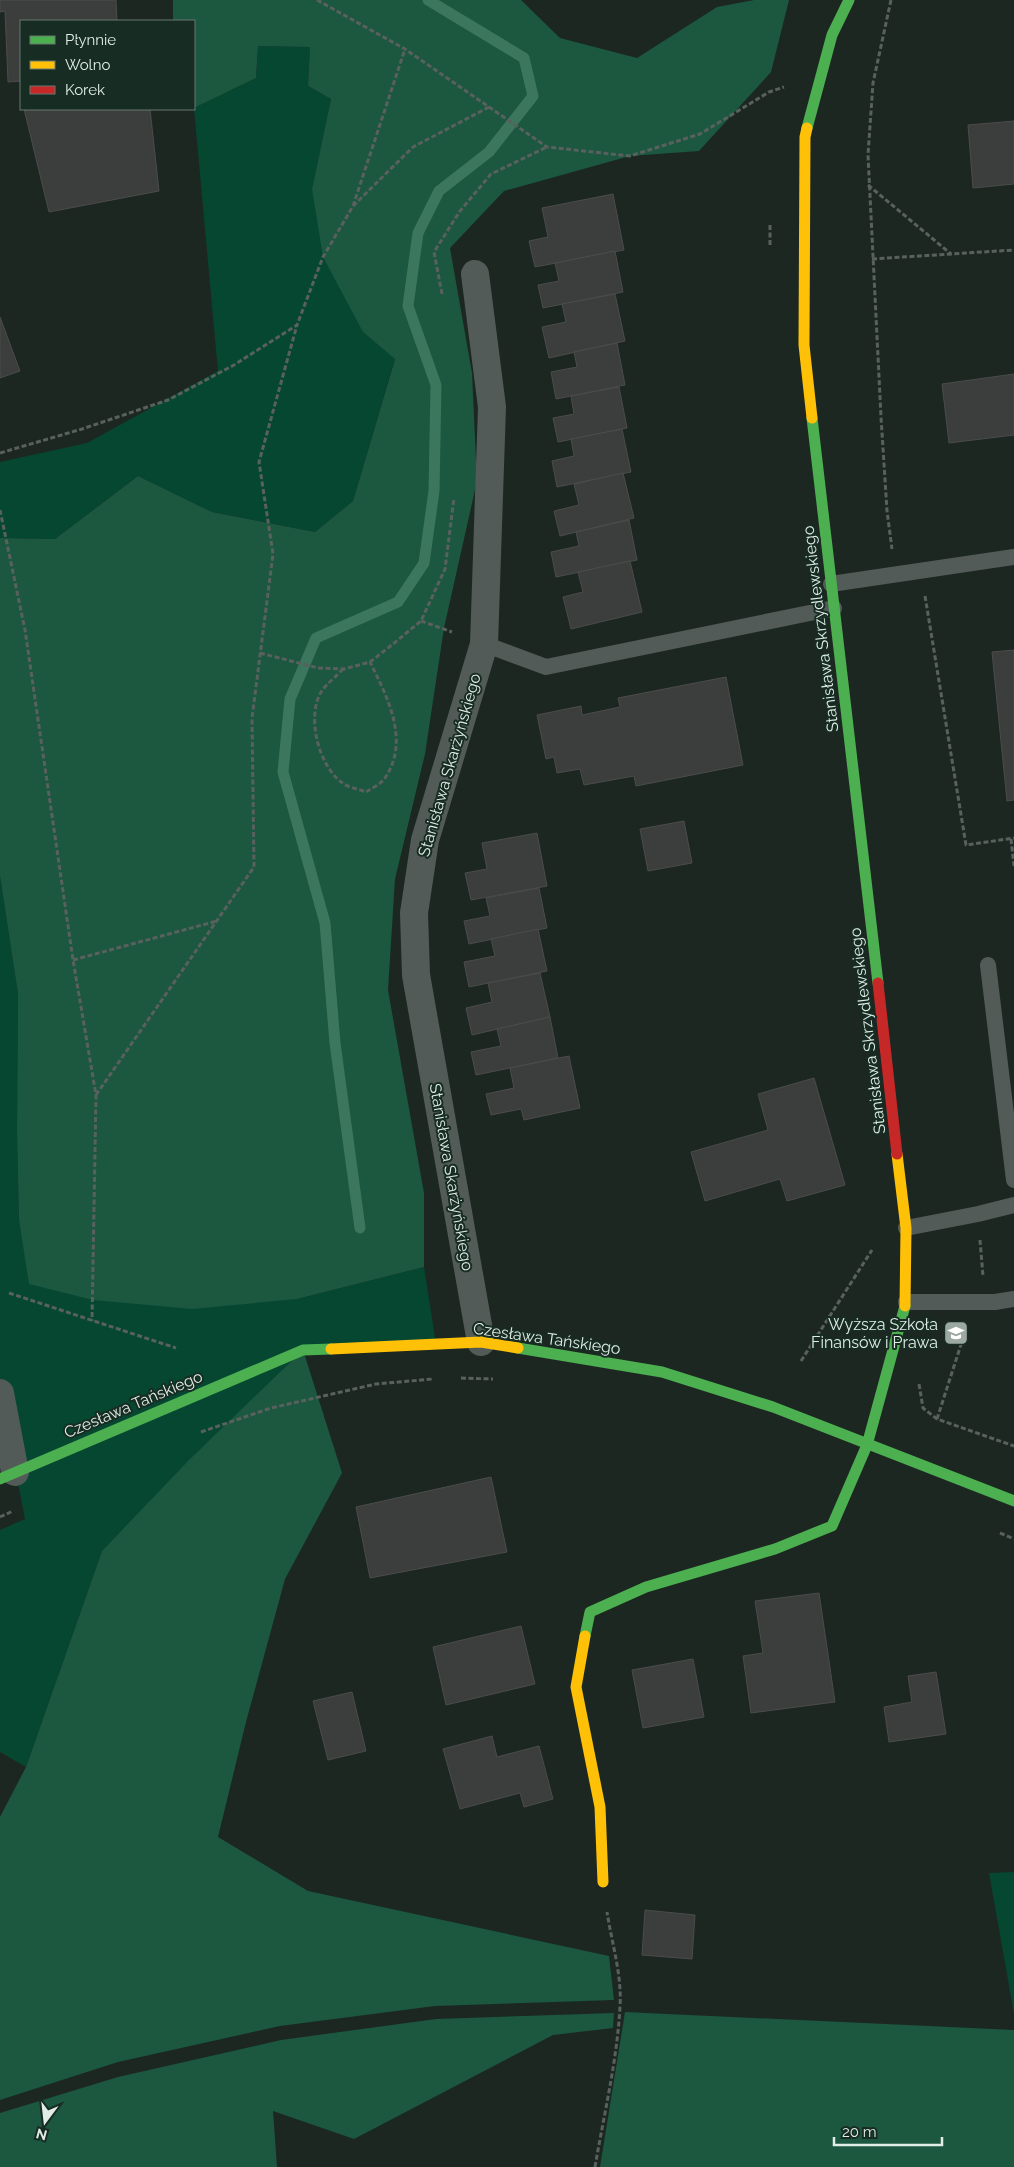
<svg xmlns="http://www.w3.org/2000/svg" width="1014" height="2167" font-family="Raleway,sans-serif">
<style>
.green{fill:#064732}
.forest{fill:#1c5740}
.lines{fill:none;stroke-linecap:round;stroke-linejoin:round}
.stream{stroke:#3c765d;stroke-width:11}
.building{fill:#3c3e3d;stroke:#4b4c4b}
.path{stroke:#59615e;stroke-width:3;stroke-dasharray:5 2.5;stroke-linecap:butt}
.lane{stroke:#525b57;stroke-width:16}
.street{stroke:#525b57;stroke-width:28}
.fast{stroke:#4caf50;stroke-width:11}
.slow{stroke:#ffc107;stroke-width:11}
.jam{stroke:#c62828;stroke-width:11}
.labels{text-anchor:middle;stroke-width:4;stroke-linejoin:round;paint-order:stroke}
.street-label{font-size:16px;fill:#e1ede7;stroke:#172c23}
.poi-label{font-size:16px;fill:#e1ede7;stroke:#172c23;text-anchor:end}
</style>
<rect width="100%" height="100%" fill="#1c2722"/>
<!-- green -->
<g class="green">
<path d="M258,46L310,47L308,86L331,99L312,189L363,332L395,358L353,501L315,532L212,512L138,476L55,539L0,538V462L87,443L218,371L194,108L256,78Z"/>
<path d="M0,876L18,994L17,1132L19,1220L30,1284L297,1299L424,1267L436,1344L303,1350L102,1551L26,1767L0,1752V1530L25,1519L0,1393Z"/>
<path d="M1014,1872V2014L989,1873Z"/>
</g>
<!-- forest -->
<g class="forest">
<path d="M173,0H521L560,38L637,58L717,7L754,0H789L771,72L699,151L630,156L504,191L450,248L472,373L477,481L444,628L425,754L395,879L388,990L424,1193V1267L297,1299L192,1309L93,1300L29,1284L19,1220L17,1132L18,994L0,876V538L55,539L138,476L212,512L315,532L353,501L395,359L363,332L323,257L312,189L331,99L308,86L310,47L258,46L256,78L194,108V21H173Z"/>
<path d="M303,1350L342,1473L285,1579L246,1722L218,1837L308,1891L609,1956L614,2000L435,2006L280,2026L118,2062L0,2100V1817L26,1767L102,1551L188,1461Z"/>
<path d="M625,2012L1014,2030V2167H600Z"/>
<path d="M614,2013L613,2028L553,2035L354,2139L273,2111L277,2167H0V2113L118,2077L281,2040L436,2019Z"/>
</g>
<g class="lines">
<!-- stream -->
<path class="stream" d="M360,1228L335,1043L325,923L283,772L290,699L316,638L398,602L424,563L434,491L436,385L408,306L418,233L439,191L489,152L533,96L524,58L428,0"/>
</g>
<!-- building -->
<g class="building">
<path d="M0,0H116L117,21H21V81L8,82L5,11L0,12Z"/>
<path d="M24,109H150L159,191L49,212Z"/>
<path d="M1014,121V184L973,188L968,125Z"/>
<path d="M613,194L624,250L535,267L529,241L548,237L542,208Z"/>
<path d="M615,251L623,292L543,308L538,285L559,281L555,263Z"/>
<path d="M615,294L625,341L549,358L542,327L566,322L562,304Z"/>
<path d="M0,317L20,371L0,378Z"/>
<path d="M617,343L625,385L556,399L551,372L577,367L574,352Z"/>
<path d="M1014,374V435L949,443L942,384Z"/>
<path d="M619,387L627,428L558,442L553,418L574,414L571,396Z"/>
<path d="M622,429L631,472L557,487L552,461L574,456L571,439Z"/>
<path d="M623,473L634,518L560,536L554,511L579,505L574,484Z"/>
<path d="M629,520L637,560L556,577L551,552L579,546L576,532Z"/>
<path d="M630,561L642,612L571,629L563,597L583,592L578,572Z"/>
<path d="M1014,650V800L1007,801L992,652Z"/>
<path d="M726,677L743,765L636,786L634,776L584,785L580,769L557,773L554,757L546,759L537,715L581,706L582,715L620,707L618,698Z"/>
<path d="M684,821L692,863L648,871L640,829Z"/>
<path d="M537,833L547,886L471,900L465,873L487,869L482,843Z"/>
<path d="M539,888L547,928L469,944L464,921L490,916L486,898Z"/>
<path d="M538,929L547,971L469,987L464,962L495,956L491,939Z"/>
<path d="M540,973L550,1017L472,1035L466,1008L492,1002L488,983Z"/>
<path d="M550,1017L558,1058L476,1075L471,1052L501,1046L497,1029Z"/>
<path d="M569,1056L580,1108L524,1120L521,1109L491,1115L486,1094L514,1088L510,1068Z"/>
<path d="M814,1078L845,1185L787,1201L780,1179L705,1201L691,1152L768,1130L758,1094Z"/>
<path d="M491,1477L507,1552L370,1578L356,1507Z"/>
<path d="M819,1593L835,1702L751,1713L743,1656L763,1653L755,1601Z"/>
<path d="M521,1626L535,1684L446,1705L433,1647Z"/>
<path d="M693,1659L704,1717L643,1728L632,1670Z"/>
<path d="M936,1672L946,1734L889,1742L884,1707L912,1702L908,1676Z"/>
<path d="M352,1692L366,1751L328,1760L313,1701Z"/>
<path d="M492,1736L497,1757L539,1746L553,1799L524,1807L520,1793L460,1809L443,1749Z"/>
<path d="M645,1910L695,1915L692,1959L642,1955Z"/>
</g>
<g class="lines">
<!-- path -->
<g class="path">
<path d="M317,0L405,49L547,147L630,156L700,134L769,92L784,87"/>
<path d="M891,0L873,83L868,155L881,417L887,511L892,549"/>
<path d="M868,185L951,254"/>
<path d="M353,206L413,147L489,107"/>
<path d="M770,245V224"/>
<path d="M872,259L1014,250"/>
<path d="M442,294L434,252L460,211L491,174L547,147"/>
<path d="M0,453L82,429L168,400L234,365L297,325L323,257L353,206L405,49"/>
<path d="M0,510L25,630L73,960L96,1095L92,1321"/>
<path d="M925,596L966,845L1014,838"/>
<path d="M421,621L452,632"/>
<path d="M260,653L318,668L344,669L370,662L393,644L421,621L445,569L454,498"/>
<path d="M343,669C337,676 326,684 321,692C306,718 319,768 344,784C350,788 359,789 366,792C372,788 381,784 385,778C410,741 388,698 370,662"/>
<path d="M1011,839L1014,866"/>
<path d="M73,960L217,921"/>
<path d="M96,1095L254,867L252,718L273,554L259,462L297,325"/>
<path d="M980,1240L983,1276"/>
<path d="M9,1293L176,1348"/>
<path d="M801,1361L872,1250"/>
<path d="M461,1378L493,1379"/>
<path d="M919,1384L923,1408L937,1419L1014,1446"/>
<path d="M937,1419L966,1329"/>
<path d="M201,1432L271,1408L376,1384L433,1379"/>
<path d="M0,1517L13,1511"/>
<path d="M1000,1533L1014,1539"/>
<path d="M595,2167C604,2114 617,2061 620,2007C622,1975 612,1944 607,1912"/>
</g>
<!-- lane -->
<g class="lane">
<path d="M831,584L1014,557"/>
<path d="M484,644L546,667L834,608"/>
<path d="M988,965L1014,1180"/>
<path d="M906,1228L978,1214L1014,1205"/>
<path d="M906,1302H995L1014,1299"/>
</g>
<!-- street -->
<g class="street">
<path d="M475,274L492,407L484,644L425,840L414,913L416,975L481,1342"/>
<path d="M0,1393L15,1472"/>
</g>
<!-- fast -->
<g class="fast">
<path d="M807,128L832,35L849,0"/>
<path d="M812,418L878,983"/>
<path d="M518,1348L662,1372L773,1407L1014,1501"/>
<path d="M0,1479L303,1350L331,1349"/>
<path d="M585,1636L590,1612L646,1587L775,1549L832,1526L867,1445L905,1306"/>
</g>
<!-- slow -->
<g class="slow">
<path d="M807,128L805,137L804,345L812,418"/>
<path d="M897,1154L906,1228L905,1306"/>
<path d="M331,1349L481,1342L518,1348"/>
<path d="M585,1636L576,1687L600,1807L603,1882"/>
</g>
<!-- jam -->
<path class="jam" d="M878,983L897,1154"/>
</g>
<!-- icons -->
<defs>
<symbol id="university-square" viewBox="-11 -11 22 22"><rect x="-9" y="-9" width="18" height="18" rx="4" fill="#9ca8a2" stroke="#172c23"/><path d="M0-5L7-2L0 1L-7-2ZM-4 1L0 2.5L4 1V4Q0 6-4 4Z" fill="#fff"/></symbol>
</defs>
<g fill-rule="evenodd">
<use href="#university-square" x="942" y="1319" width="28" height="28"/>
</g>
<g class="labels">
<!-- street labels -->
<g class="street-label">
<text transform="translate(820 629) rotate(-97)" y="6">Stanisława Skrzydlewskiego</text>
<text transform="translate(449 765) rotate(-74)" y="6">Stanisława Skarżyńskiego</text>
<text transform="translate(867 1031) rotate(-97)" y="6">Stanisława Skrzydlewskiego</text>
<text transform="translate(452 1177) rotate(80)" y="6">Stanisława Skarżyńskiego</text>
<text transform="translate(547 1338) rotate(8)" y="6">Czesława Tańskiego</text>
<text transform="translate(133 1404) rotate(-23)" y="6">Czesława Tańskiego</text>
</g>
<!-- poi labels -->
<g class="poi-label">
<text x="938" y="1330">Wyższa Szkoła<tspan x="938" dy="18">Finansów i Prawa</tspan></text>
</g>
</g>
<!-- legend -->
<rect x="20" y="20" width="175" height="90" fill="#172c23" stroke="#687971"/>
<rect x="30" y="36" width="25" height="8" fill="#4caf50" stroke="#687971"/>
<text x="65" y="45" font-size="15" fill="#e1ede7">Płynnie</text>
<rect x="30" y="61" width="25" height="8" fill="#ffc107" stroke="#687971"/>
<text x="65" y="70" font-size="15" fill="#e1ede7">Wolno</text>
<rect x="30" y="86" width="25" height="8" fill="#c62828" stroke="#687971"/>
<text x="65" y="95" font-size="15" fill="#e1ede7">Korek</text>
<!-- north arrow -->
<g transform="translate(45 2122) rotate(195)" stroke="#172c23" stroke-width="4" paint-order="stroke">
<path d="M0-4L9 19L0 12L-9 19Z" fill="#e1ede7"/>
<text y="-8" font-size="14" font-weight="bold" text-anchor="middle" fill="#e1ede7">N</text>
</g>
<!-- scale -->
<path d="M834 2137v8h108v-8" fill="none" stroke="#e1ede7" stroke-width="2.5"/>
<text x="842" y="2137" font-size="15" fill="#e1ede7" stroke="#172c23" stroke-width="4" paint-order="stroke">20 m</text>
</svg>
